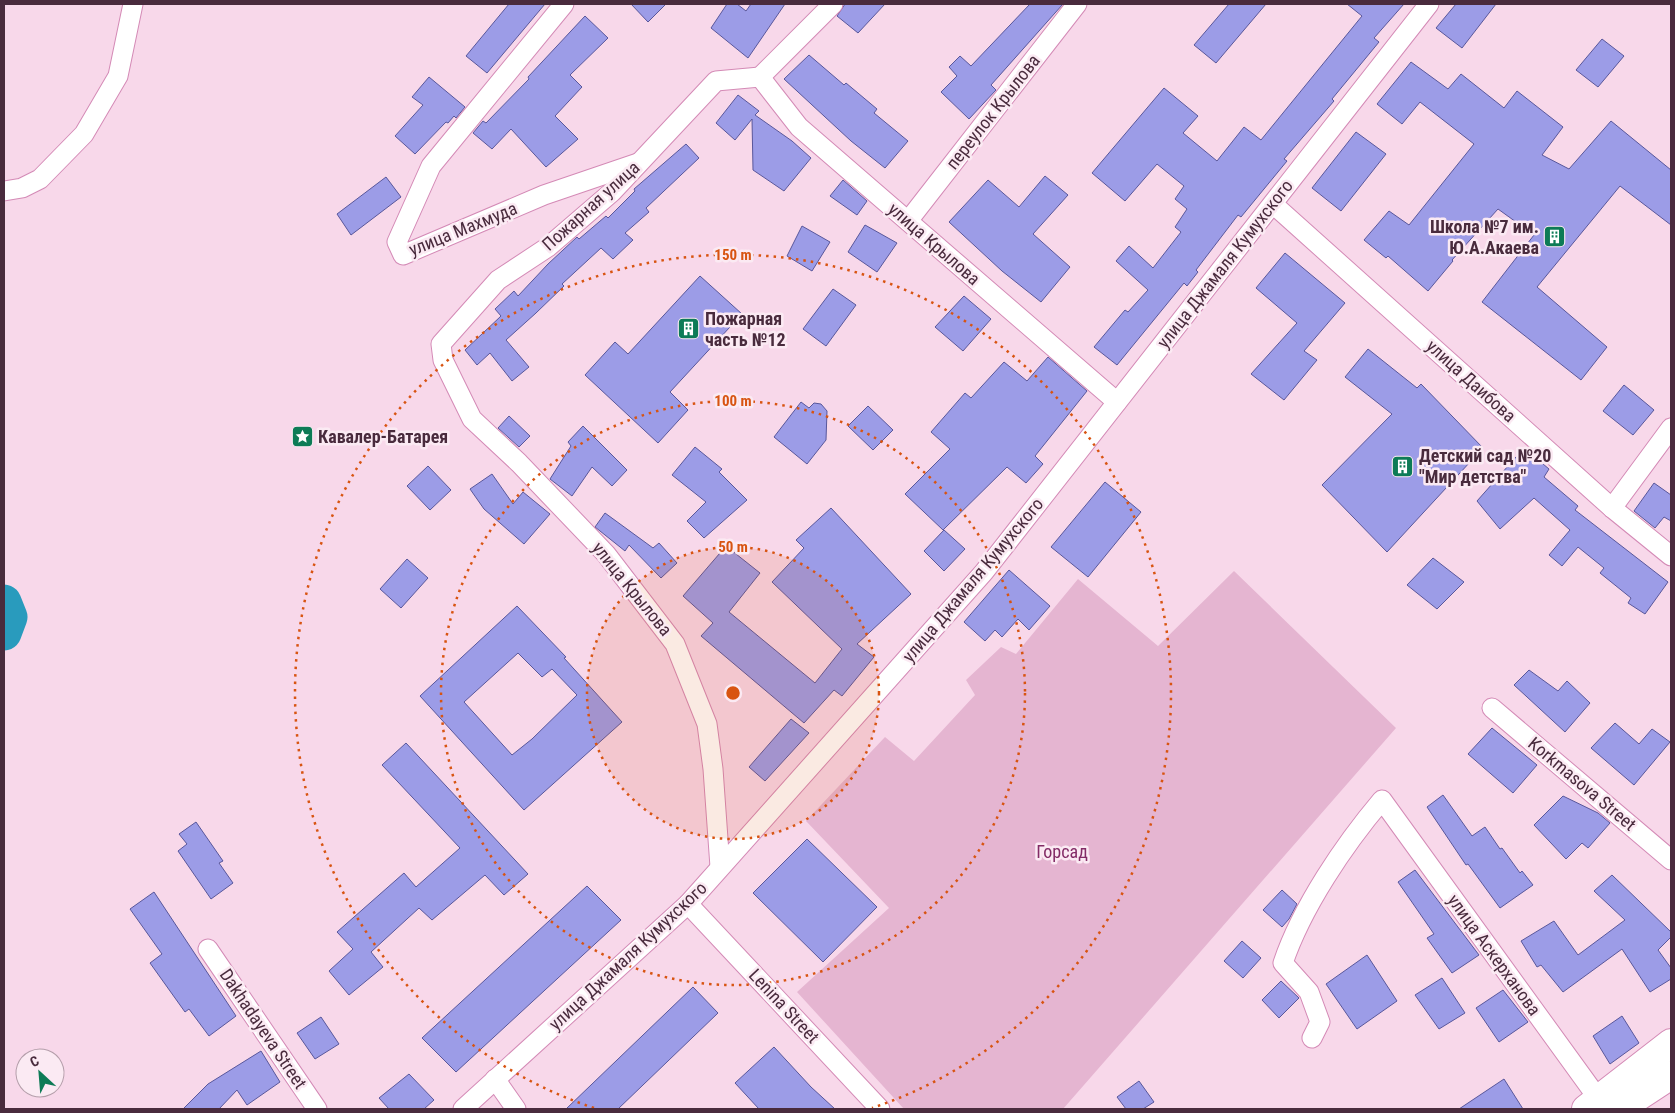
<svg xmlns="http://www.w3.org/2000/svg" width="1675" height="1113" font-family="'Roboto Condensed',sans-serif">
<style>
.green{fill:#e5b5d1}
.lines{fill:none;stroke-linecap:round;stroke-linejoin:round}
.river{stroke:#299bbd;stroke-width:35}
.building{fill:#9c9ce7;stroke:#59579b;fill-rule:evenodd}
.street-casing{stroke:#d48ab6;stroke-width:21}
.secondary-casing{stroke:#d48ab6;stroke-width:30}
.street{stroke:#fff;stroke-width:19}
.secondary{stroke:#fff;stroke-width:28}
.ring{fill:none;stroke:#d85411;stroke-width:2.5;stroke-dasharray:2.5 5}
.labels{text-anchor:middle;stroke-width:5;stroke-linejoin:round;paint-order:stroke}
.street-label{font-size:18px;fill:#492b3d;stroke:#fbeaf3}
.poi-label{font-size:18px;font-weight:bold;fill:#492b3d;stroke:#fbeaf3;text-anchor:start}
.park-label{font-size:18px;fill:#832b66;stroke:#fbeaf3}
.centre{fill:#d85411;stroke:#fbeaf3;stroke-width:2.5}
.ring-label{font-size:15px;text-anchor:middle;font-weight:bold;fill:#d85411;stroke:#fbeaf3;stroke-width:5;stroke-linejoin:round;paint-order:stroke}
</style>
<rect width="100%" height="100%" fill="#f8d8ea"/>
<!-- green -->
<path class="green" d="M1234,571L1396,728L1063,1109H904L797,992L889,908L806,821L885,737L914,761L975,695L966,680L1001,647L1016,654L1078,579L1158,646Z"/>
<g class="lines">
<!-- river -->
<path class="river" d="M4,602L10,617L4,633"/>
</g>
<!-- building -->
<g class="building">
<path d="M509,4H545L487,73L466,56Z"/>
<path d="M631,4H666L648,22Z"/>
<path d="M727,4H737L746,11L751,4H785L748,58L711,28Z"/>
<path d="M845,4H885L858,33L837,16Z"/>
<path d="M1030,4H1063L991,85L996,90L969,119L941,92L957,76L949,67L960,56L971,66Z"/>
<path d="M1229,4H1266L1216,63L1194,45Z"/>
<path d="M1347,4H1404L1374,38L1379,42L1332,99L1334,101L1284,159L1287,161L1241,217L1238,215L1196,270L1198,272L1187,286L1184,283L1117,365L1094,347L1125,310L1128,312L1148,290L1116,261L1129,246L1153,268L1181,232L1175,227L1187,209L1175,199L1184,186L1157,164L1125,201L1092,173L1164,88L1198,116L1183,133L1217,161L1244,127L1261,140L1362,16Z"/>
<path d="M1456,4H1496L1462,48L1436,28Z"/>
<path d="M585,16L608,38L570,75L582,87L555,116L578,139L546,167L511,129L492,149L473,133L483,121L486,123L529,79L528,77Z"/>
<path d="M1602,39L1624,56L1598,87L1576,70Z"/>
<path d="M809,55L844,85L846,83L877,109L874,113L908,141L885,168L851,141L784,79Z"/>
<path d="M1411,62L1448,89L1461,74L1504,108L1517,91L1563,127L1542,155L1569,169L1611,121L1671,170V225L1620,186L1537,287L1607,347L1581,380L1482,302L1534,235L1498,209L1452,260L1453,261L1428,291L1388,256L1386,258L1364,240L1389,211L1409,225L1474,144L1420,102L1402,124L1377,104Z"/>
<path d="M429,77L465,107L456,118L454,116L448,123L446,122L415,154L395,136L423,105L412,97Z"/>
<path d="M738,95L759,111L755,115L792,141L811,158L784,191L753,170L752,119L735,140L716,123Z"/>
<path d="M1356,132L1386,154L1341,211L1312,188Z"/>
<path d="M686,144L699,158L646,208L649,212L625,233L633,240L613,259L601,248L562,284L564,286L536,313L506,340L529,367L512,381L490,353L477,365L465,350L501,316L495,309L514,291L518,296L548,264L577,237L579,239L606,216L608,218L635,191L634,189Z"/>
<path d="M1045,176L1068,195L1033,234L1070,267L1041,302L1002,271L949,222L988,180L1019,207Z"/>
<path d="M386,177L401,197L351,235L337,214Z"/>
<path d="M843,180L867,201L857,215L830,196Z"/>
<path d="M865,225L897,243L877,272L848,252Z"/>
<path d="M802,226L830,242L812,271L787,256Z"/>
<path d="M1285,253L1345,303L1304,351L1317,360L1284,400L1251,374L1297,323L1256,288Z"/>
<path d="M700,276L742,314L670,392L688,410L658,443L585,375L615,342L628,354Z"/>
<path d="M833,289L856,305L826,346L803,329Z"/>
<path d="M964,296L991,319L963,351L935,327Z"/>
<path d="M1368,349L1417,388L1421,384L1483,448L1387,552L1322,485L1392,414L1345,377Z"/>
<path d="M1048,357L1087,391L1035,456L1043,464L1026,483L1007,467L943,530L905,494L950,449L931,432L965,393L971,398L1004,362L1027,381Z"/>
<path d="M1624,385L1654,410L1633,435L1603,411Z"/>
<path d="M801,402L809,408L814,403L821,404L827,411L826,440L807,464L774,437Z"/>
<path d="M868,406L893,430L873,450L848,426Z"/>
<path d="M509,416L530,436L519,447L498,428Z"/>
<path d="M583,426L627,470L612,486L592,467L572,496L550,479L571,446L568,442Z"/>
<path d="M695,447L722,469L719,472L747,500L704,538L687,521L706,502L672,475Z"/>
<path d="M1524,448L1549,469L1544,477L1578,506L1575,510L1668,582L1645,614L1628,603L1631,598L1600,573L1604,568L1578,547L1562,566L1549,555L1570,530L1534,498L1500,529L1477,501Z"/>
<path d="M428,466L451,490L430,510L407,486Z"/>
<path d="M492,474L513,504L523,492L550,514L524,544L484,509L470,489Z"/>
<path d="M1105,482L1141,512L1088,577L1051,547Z"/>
<path d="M1654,483L1671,495V521L1664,517L1655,528L1634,511Z"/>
<path d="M831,508L911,594L857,644L874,657L842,696L834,690L804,723L701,636L713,623L683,596L726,546L760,573L729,612L815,683L842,649L772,582L804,548L796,540Z"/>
<path d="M605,513L653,548L659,543L677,563L661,578L629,545L625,551L595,527Z"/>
<path d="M944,530L965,549L944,571L924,551Z"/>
<path d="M1433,558L1464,582L1437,609L1407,585Z"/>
<path d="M407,559L428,578L401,608L380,589Z"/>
<path d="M1009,570L1050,606L1029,630L1018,619L1002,637L995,630L985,641L964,622Z"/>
<path d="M517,606L566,657L564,658L622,722L524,810L420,696ZM518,653L542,677L552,669L577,695L532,739L512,755L464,702Z"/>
<path d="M1529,670L1558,691L1567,681L1590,703L1565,732L1514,685Z"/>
<path d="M791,719L809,733L765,781L749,767Z"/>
<path d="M1615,723L1639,744L1652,729L1670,742L1634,785L1591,748Z"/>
<path d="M1492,728L1537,765L1513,793L1468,754Z"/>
<path d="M406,743L528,874L504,895L485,875L432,920L419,908L371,952L383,967L349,995L329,971L353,949L337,932L404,873L416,887L460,848L382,765Z"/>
<path d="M1443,795L1472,836L1485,827L1500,849L1502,848L1520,873L1522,871L1533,885L1500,908L1468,864L1466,865L1427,807Z"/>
<path d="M1563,796L1598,813L1610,823L1588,848L1582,843L1566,859L1534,825Z"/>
<path d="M196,822L223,861L219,863L233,883L211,899L178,851L187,844L179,834Z"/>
<path d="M807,839L877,907L823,962L753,893Z"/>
<path d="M1415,870L1479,955L1452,973L1427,938L1434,934L1398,882Z"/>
<path d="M1612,875L1671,932V937L1658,950L1671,968V979L1650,992L1622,949L1563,992L1541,965L1537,967L1521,941L1554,921L1578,955L1625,920L1594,891Z"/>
<path d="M587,886L621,920L456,1072L422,1038Z"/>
<path d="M1282,890L1297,904L1289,919L1282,927L1263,910Z"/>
<path d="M154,892L236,1016L209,1036L189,1009L185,1012L150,963L162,954L130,909Z"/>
<path d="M1242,941L1261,958L1243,978L1224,961Z"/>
<path d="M1367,955L1397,1001L1357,1029L1326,984Z"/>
<path d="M1442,978L1465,1013L1439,1029L1415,995Z"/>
<path d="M1281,981L1299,998L1279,1018L1262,1000Z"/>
<path d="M693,987L718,1013L618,1109H566Z"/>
<path d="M1503,990L1528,1022L1499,1042L1476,1008Z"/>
<path d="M1622,1016L1639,1043L1610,1064L1593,1036Z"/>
<path d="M321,1017L339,1044L315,1059L297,1033Z"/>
<path d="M774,1047L811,1087L835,1109H759L735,1083Z"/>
<path d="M261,1051L280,1082L247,1105L237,1090L219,1109H183L208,1084Z"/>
<path d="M409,1074L434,1100L424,1109H389L379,1098Z"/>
<path d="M1504,1079L1523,1109H1459Z"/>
<path d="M1139,1081L1154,1102L1143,1109H1126L1117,1097Z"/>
</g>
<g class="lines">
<defs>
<g id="street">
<path d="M564,4L431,166L397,242L403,255L544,195L638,163"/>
<path d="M760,77L799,127L1117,402"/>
<path d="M760,77L833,4"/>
<path d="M4,191L22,188L40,179L84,134L118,76L133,4"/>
<path d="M1273,204L1612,508L1671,556"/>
<path d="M908,221L1077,4"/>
<path d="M1612,508L1671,428"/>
<path d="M1492,708L1671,860"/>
<path d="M720,867L713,769L707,724L675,644L606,554L519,463L472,419L443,360L441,344L498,280L548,247L612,192L716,81L760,77"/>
<path d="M688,904L880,1109"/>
<path d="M208,949L317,1109"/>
<path d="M1312,1038L1320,1022L1309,992L1283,963C1302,907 1344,845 1382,800L1605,1108"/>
<path d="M495,1079L516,1109"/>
<path d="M463,1109L688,904L984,572L1429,4"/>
</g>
<g id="secondary">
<path d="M1586,1109L1671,1043"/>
<path d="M1619,1109L1671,1075"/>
</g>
</defs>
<!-- street casing -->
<use href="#street" class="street-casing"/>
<!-- secondary casing -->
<use href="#secondary" class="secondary-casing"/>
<!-- street -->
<use href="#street" class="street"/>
<!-- secondary -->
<use href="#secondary" class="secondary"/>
</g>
<!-- distance rings -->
<circle cx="733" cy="693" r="146" fill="#d85411" fill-opacity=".12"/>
<g class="ring">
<circle cx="733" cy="693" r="146"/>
<circle cx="733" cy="693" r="292"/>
<path d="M594 1108A438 438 0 1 1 872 1108"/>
</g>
<!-- icons -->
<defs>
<symbol id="building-square" viewBox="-11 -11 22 22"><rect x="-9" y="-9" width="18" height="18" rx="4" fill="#0d7b56" stroke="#fbeaf3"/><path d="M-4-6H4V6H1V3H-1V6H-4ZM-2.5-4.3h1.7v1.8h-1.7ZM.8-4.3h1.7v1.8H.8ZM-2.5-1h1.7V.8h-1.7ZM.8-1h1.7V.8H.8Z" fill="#fff"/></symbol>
<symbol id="sight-square" viewBox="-11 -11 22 22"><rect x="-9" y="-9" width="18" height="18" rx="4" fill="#0d7b56" stroke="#fbeaf3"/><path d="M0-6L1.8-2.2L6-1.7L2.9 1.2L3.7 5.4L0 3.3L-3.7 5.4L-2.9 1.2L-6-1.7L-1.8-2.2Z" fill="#fff"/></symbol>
</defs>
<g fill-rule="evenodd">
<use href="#building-square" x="1542" y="224" width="25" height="25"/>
<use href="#building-square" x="676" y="316" width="25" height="25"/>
<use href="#sight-square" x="290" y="424" width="25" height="25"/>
<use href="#building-square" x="1390" y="454" width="25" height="25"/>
</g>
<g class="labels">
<!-- street labels -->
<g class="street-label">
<text transform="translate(993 112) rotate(-52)" y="6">переулок Крылова</text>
<text transform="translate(591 206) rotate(-42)" y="6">Пожарная улица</text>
<text transform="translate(463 229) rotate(-22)" y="6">улица Махмуда</text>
<text transform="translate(934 244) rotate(41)" y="6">улица Крылова</text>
<text transform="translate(1225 264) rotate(-52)" y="6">улица Джамаля Кумухского</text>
<text transform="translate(1471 381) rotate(42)" y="6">улица Даибова</text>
<text transform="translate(973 580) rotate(-50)" y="6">улица Джамаля Кумухского</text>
<text transform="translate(632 589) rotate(51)" y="6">улица Крылова</text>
<text transform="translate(1582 784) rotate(40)" y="6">Korkmasova Street</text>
<text transform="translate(1494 955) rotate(54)" y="6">улица Аскерханова</text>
<text transform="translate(628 956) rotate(-43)" y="6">улица Джамаля Кумухского</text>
<text transform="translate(784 1006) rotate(47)" y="6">Lenina Street</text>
<text transform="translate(263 1029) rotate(56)" y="6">Dakhadayeva Street</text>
</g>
<!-- poi labels -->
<g class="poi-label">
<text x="1539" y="233" text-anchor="end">Школа №7 им.<tspan x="1539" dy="21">Ю.А.Акаева</tspan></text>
<text x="705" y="325">Пожарная<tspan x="705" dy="21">часть №12</tspan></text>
<text x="318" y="443">Кавалер-Батарея</text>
<text x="1419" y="462">Детский сад №20<tspan x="1419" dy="21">"Мир детства"</tspan></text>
</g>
<!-- park labels -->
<g class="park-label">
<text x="1062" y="858">Горсад</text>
</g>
</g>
<circle cx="733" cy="693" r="8" class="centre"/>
<g class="ring-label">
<text x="733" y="260">150 m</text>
<text x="733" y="406">100 m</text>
<text x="733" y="552">50 m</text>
</g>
<!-- border -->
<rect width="1675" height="1113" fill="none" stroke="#492b3d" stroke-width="10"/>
<!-- north arrow -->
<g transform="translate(40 1073) rotate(334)"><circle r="24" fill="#fbeaf3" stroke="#b49eaa"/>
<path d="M0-4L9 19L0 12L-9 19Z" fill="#0d7b56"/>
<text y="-8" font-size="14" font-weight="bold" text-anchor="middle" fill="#492b3d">С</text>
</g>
</svg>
